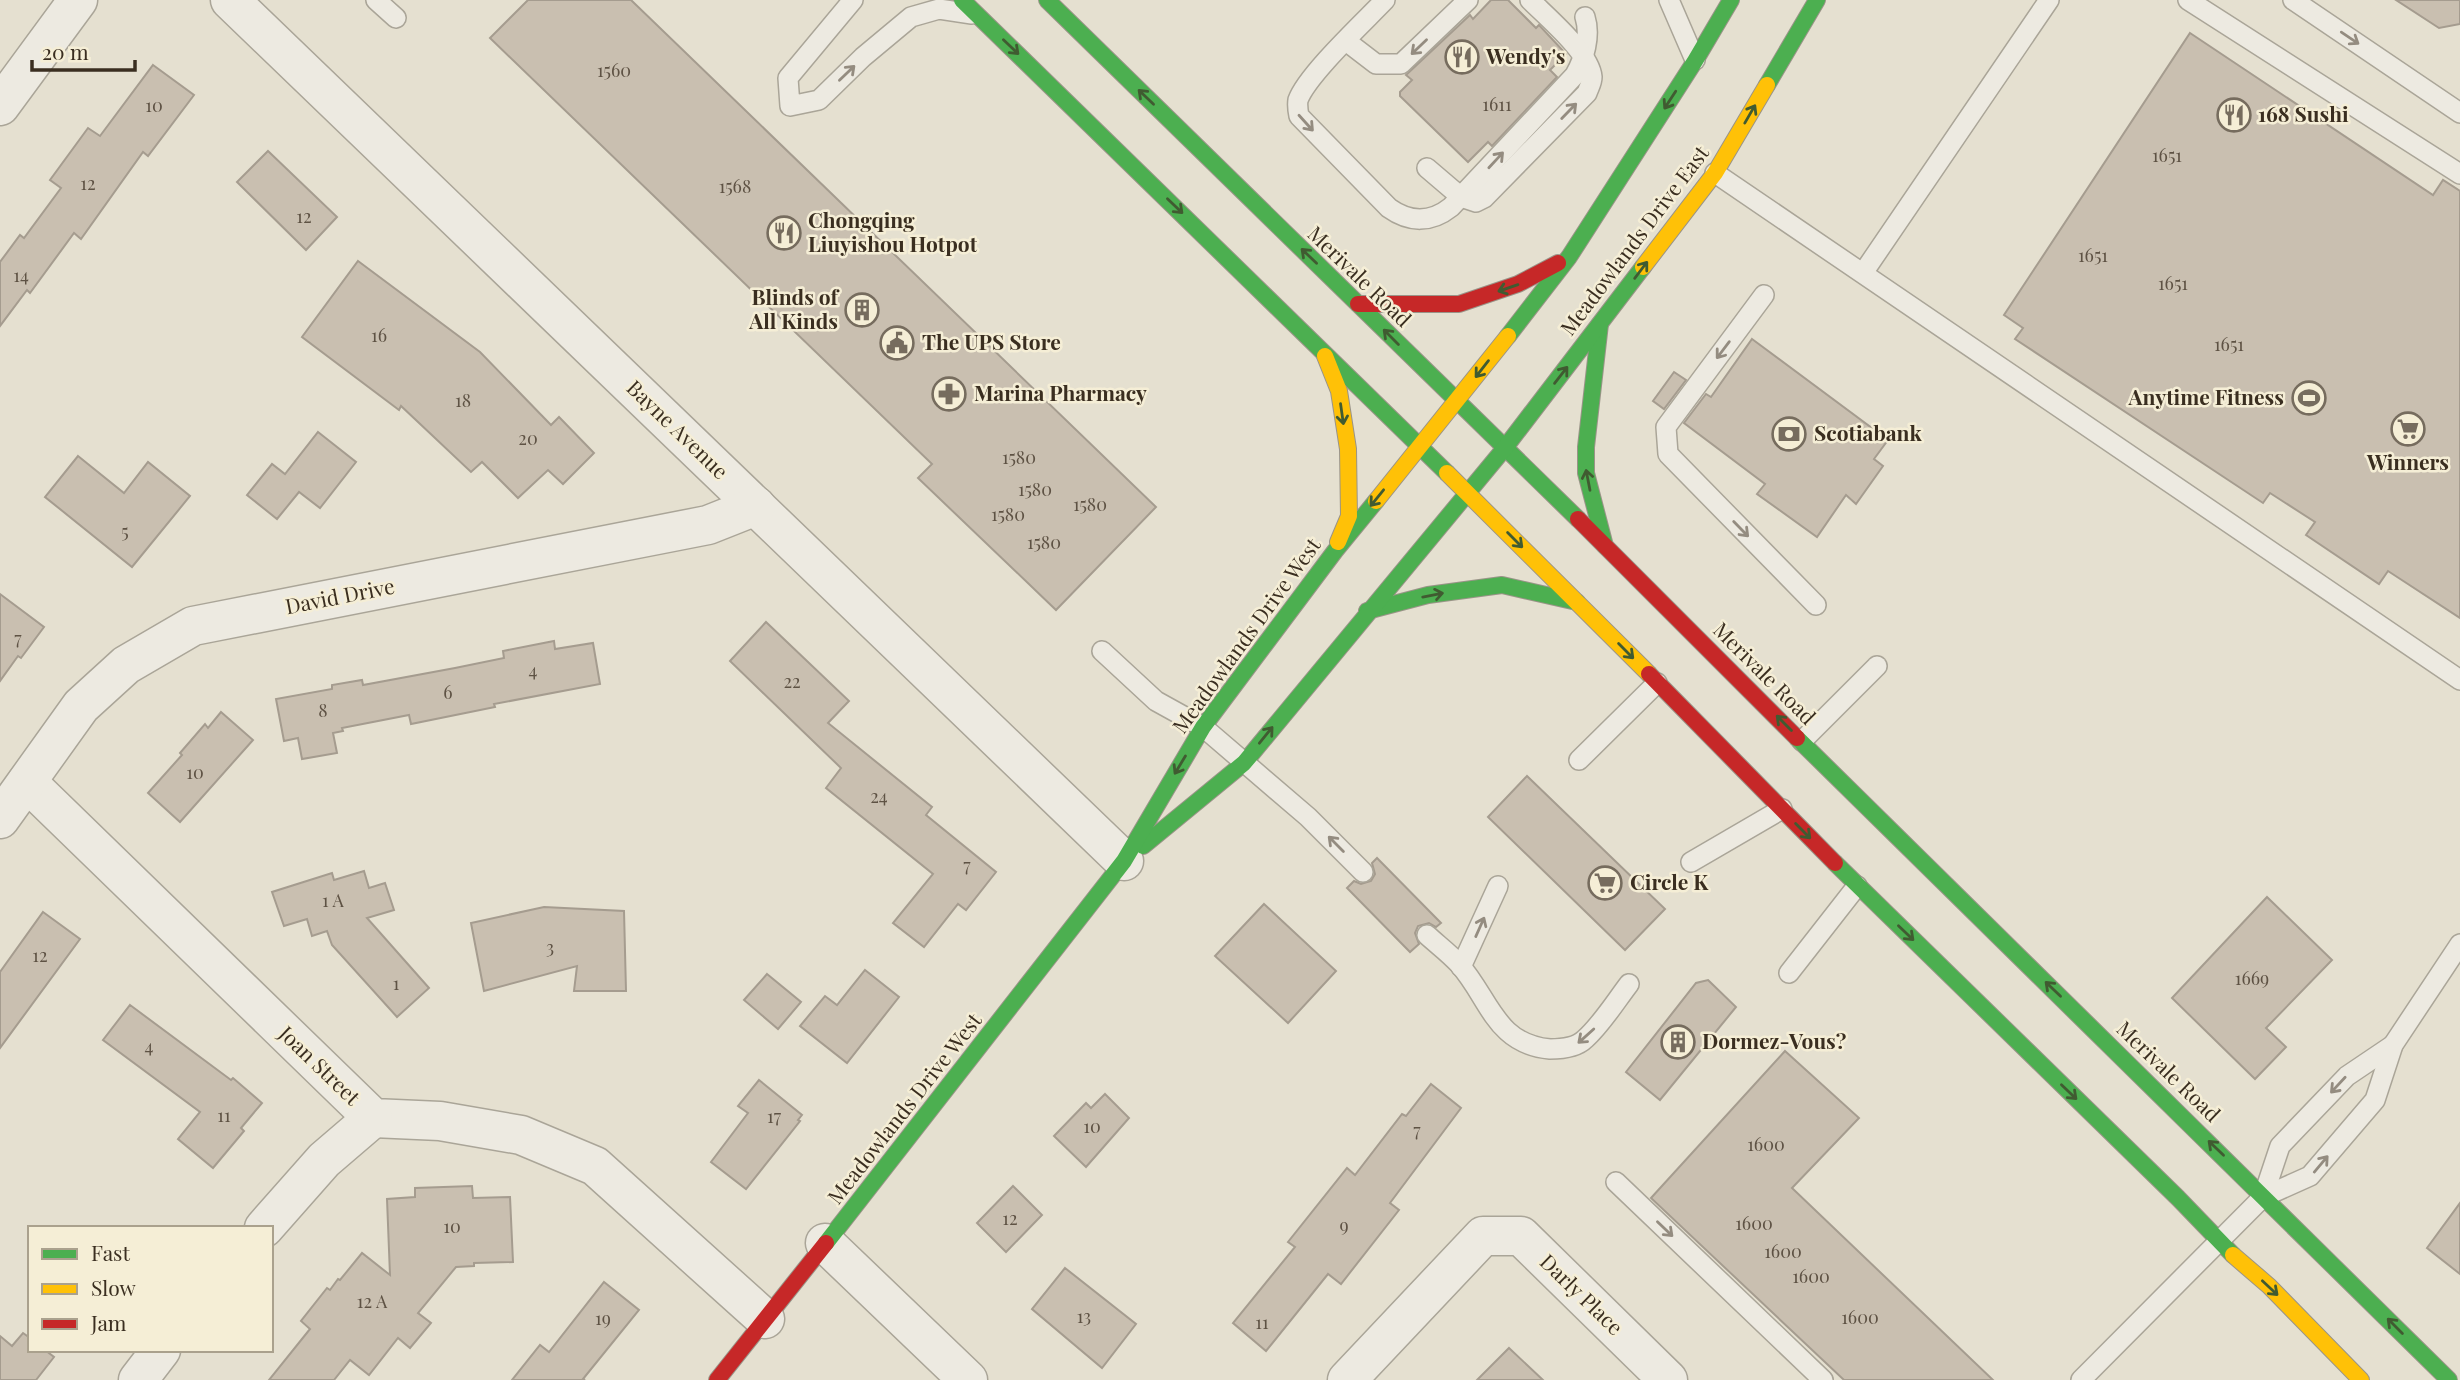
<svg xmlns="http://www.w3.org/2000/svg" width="2460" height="1380" font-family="'Playfair Display',serif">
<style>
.building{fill:#c9bfb0;stroke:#a59c8f;stroke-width:2}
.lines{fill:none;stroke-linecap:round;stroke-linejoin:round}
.lane-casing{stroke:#aaa598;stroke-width:22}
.street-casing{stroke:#aaa598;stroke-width:41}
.fast-casing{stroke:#9a9488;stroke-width:18}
.slow-casing{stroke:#9a9488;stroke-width:18}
.jam-casing{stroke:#9a9488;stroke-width:18}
.lane{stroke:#edeae1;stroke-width:19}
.street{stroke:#edeae1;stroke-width:38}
.fast{stroke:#4caf50;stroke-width:16}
.slow{stroke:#ffc107;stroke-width:16}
.jam{stroke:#c62828;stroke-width:16}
.oneway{stroke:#948c80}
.oneway2{stroke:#405b31}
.labels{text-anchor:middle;stroke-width:5;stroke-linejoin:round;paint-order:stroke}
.number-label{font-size:18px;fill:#5e5244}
.poi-label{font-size:21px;font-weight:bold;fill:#3a2e20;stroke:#f5eed6;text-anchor:start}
.street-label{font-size:21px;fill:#3a2e20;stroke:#f5eed6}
</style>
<rect width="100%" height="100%" fill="#e5e0d0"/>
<!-- building -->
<g class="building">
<path d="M528,0H631L1156,507L1056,610L918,478L932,464L490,38Z"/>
<path d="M1491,0H1508L1536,28L1539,25L1566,54L1550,70L1557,77L1492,146L1488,142L1468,162L1400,96V92L1412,80L1406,75L1470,15L1473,19Z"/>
<path d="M2396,0H2460V24L2439,28Z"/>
<path d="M2190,33L2433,195L2443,180L2460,191V618L2388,571L2379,584L2306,535L2315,522L2270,493L2263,503L2015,339L2023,328L2004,315Z"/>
<path d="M153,65L194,95L148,156L143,152L81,239L74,233L30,293L27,290L0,326V262L20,235L24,238L61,188L50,180L88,128L100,136Z"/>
<path d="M268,151L337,217L306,250L237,182Z"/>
<path d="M358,261L480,352L551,425L559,417L594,453L563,484L548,470L518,498L482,462L471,472L401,406L399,410L302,337Z"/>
<path d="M1752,339L1888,440L1874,459L1883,466L1856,504L1846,495L1817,537L1757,494L1765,484L1684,423L1706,394L1711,397Z"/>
<path d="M1674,372L1686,380L1664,409L1653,401Z"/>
<path d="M318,432L356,462L320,508L299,492L277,519L247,495L272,464L285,474Z"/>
<path d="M78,456L124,493L148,462L190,496L132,567L45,497Z"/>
<path d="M0,594L44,627L21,658L18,656L0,681Z"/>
<path d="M766,622L849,701L828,723L932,807L926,815L996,872L966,910L958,904L924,947L893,923L933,874L826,788L841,768L730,661Z"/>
<path d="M554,641L555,649L593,643L600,684L494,704L495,707L411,724L409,715L342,728L343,731L333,733L337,753L302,759L298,738L284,741L276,699L332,689V685L362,680L363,685L455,668L504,658L503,651Z"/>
<path d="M221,712L253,740L180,822L148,793L182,755L180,753L205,724L208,728Z"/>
<path d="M1527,776L1665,909L1625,950L1488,817Z"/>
<path d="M1377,858L1441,923L1436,927L1429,923L1418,926L1415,933L1419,944L1410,952L1347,888L1354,881L1361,884L1371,881L1375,874L1372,863Z"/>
<path d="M364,871L369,888L385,883L394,910L367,918L429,988L397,1017L332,945L327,931L312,936L307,919L284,926L272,892L332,873L334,880Z"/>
<path d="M2267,897L2332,960L2266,1028L2286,1047L2255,1079L2172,998Z"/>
<path d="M1264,904L1336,971L1288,1023L1215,956Z"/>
<path d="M544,907L624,911L626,991H574L577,966L484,991L471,923Z"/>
<path d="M43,912L80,939L0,1048V972Z"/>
<path d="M865,970L899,997L847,1063L800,1026L825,996L837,1005Z"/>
<path d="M767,974L801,1002L778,1029L744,1000Z"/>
<path d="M1708,980L1736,1007L1660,1100L1626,1072L1696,983Z"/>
<path d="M130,1005L231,1080L233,1078L262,1103L241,1128L244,1131L213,1168L178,1139L200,1112L103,1040Z"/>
<path d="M1785,1051L1859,1118L1792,1188L1993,1380H1844L1651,1198Z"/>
<path d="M759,1080L802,1115L798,1120L800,1121L746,1189L711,1162L748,1113L738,1106Z"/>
<path d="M1431,1084L1461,1108L1390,1203L1399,1210L1341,1284L1328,1274L1266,1351L1233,1323L1295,1247L1288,1242L1347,1168L1355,1175L1402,1114L1406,1116Z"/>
<path d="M1105,1094L1129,1118L1086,1167L1054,1136L1086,1103L1091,1108Z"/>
<path d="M472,1186L473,1198L510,1197L513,1262L474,1263V1266L456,1267L418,1313L431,1323L410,1348L398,1338L369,1375L350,1360L334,1380H269L310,1329L301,1321L327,1288L330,1290L338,1279L340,1280L362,1253L390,1275L387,1199L415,1197V1188Z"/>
<path d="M1013,1186L1042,1215L1006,1252L977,1223Z"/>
<path d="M2460,1203V1274L2427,1248Z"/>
<path d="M1065,1268L1136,1324L1102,1368L1032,1309Z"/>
<path d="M604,1282L639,1310L583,1379L585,1380H512L540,1345L549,1352Z"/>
<path d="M23,1333L30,1338V1350H45L54,1357L36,1380H0V1336L12,1346Z"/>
<path d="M1509,1348L1543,1380H1477Z"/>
</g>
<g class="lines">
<defs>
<g id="lane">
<path d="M376,0L396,18"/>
<path d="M853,0L788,78L790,106L819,100L863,57L911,17L939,9L972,14"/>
<path d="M1385,0C1364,22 1307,75 1298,100C1297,106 1298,111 1299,116L1389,208C1410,223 1431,223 1451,207L1575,75C1584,59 1591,36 1585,17"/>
<path d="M1669,0L1695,60"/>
<path d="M2188,0L2460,174"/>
<path d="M2293,0L2460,113"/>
<path d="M1346,41L1376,64H1401L1468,0"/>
<path d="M1427,168L1461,197L1476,202L1484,198L1587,93C1589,87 1592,83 1592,77C1590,53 1547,17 1530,0"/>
<path d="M1715,173L2460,680"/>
<path d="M1863,273L2049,0"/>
<path d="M1764,295L1666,427L1668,454L1816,605"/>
<path d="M1102,651L1156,701L1203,727L1308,817L1363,872"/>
<path d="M1802,741L1877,666"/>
<path d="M1579,760L1657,683"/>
<path d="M1691,862L1782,809"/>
<path d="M1427,935C1438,945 1450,954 1459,964C1490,999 1495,1044 1550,1049C1561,1049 1577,1047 1585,1039C1601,1025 1616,1001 1629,984"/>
<path d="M1461,967L1498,886"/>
<path d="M1789,973L1857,886"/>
<path d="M1616,1182L1823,1380"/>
<path d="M2263,1197L2280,1146L2347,1076L2393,1045"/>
<path d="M2081,1380L2263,1197L2310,1176L2375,1100L2393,1045L2460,944"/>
</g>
<g id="street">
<path d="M230,0L1124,861"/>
<path d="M0,106L78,0"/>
<path d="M27,782L373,1118L440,1121L521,1135L595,1166L765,1319"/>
<path d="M0,819L81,706L126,665L193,626L708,525L756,506"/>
<path d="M264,1228L324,1160L373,1118"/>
<path d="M825,1243L968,1380"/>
<path d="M138,1380L161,1350"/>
<path d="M1347,1380L1483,1236H1521L1668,1380"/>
</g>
<g id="fast">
<path d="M962,0L1447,473"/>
<path d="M1047,0L1578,519"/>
<path d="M1767,85L1817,0"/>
<path d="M1600,324L1586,447V473L1605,546"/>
<path d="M1508,336L1569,257L1695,61L1731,0"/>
<path d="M1367,611L1428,595L1502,585L1577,602"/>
<path d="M1797,738L2449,1380"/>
<path d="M1143,846L1244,763L1504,449L1643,267"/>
<path d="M1835,863L2178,1198L2233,1255"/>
<path d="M826,1243L1124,861L1203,727L1335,551L1376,501"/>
</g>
<g id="slow">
<path d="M1643,267L1715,173L1767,85"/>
<path d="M1325,356L1339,391L1348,449L1349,516L1338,542"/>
<path d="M1447,473L1649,674"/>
<path d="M1376,501L1508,336"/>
<path d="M2233,1255L2269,1286L2361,1380"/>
</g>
<g id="jam">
<path d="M1358,304H1459L1518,284L1558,263"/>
<path d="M1578,519L1797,738"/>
<path d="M1649,674L1835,863"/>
<path d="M717,1380L826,1243"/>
</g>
</defs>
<!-- lane casing -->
<use href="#lane" class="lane-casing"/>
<!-- street casing -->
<use href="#street" class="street-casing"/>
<!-- fast casing -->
<use href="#fast" class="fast-casing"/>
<!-- slow casing -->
<use href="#slow" class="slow-casing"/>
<!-- jam casing -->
<use href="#jam" class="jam-casing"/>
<!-- lane -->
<use href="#lane" class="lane"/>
<!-- street -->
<use href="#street" class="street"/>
<!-- fast -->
<use href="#fast" class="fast"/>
<!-- slow -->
<use href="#slow" class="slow"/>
<!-- jam -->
<use href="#jam" class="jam"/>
</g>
<!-- one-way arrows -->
<defs><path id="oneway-shaft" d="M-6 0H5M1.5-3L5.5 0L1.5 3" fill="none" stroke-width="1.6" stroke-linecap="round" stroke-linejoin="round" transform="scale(1.75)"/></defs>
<g class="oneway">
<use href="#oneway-shaft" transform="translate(2350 38) rotate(34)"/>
<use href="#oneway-shaft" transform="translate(1419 47) rotate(136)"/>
<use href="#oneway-shaft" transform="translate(847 73) rotate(-44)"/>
<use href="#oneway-shaft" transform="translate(1569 111) rotate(-46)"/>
<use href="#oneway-shaft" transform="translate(1306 123) rotate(48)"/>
<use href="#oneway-shaft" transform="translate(1496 160) rotate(-47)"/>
<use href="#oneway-shaft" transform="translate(1723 350) rotate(127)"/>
<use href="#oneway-shaft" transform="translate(1741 529) rotate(46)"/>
<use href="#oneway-shaft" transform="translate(1336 844) rotate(-135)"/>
<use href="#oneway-shaft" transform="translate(1480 927) rotate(-66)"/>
<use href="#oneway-shaft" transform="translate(1586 1036) rotate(138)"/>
<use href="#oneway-shaft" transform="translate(2338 1085) rotate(133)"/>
<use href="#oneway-shaft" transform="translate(2321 1164) rotate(-50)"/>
<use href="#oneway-shaft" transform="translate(1665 1229) rotate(44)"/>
</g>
<g class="oneway2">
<use href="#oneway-shaft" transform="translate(1011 47) rotate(44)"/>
<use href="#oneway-shaft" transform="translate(1146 97) rotate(-136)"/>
<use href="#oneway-shaft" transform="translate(1670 100) rotate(123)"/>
<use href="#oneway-shaft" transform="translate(1750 114) rotate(-60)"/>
<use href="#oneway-shaft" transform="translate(1175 206) rotate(44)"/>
<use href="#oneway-shaft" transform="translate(1309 256) rotate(-136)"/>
<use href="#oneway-shaft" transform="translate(1641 270) rotate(-53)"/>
<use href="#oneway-shaft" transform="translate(1508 288) rotate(161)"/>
<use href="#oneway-shaft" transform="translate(1391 337) rotate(-135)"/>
<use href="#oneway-shaft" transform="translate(1482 369) rotate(128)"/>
<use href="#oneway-shaft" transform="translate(1561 375) rotate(-52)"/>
<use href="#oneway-shaft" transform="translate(1342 414) rotate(82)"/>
<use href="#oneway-shaft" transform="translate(1588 480) rotate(-101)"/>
<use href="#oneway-shaft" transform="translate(1377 498) rotate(129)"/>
<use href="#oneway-shaft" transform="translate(1515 540) rotate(45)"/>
<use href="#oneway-shaft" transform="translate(1433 595) rotate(-11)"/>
<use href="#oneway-shaft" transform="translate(1626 651) rotate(45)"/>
<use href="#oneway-shaft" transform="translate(1784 723) rotate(-135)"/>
<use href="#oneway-shaft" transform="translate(1266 735) rotate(-51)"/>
<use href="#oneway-shaft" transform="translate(1180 765) rotate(121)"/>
<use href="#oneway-shaft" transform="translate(1803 831) rotate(45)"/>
<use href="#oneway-shaft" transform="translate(1906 933) rotate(44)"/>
<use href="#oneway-shaft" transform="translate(2053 989) rotate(-136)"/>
<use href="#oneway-shaft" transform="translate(2069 1092) rotate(44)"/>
<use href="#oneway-shaft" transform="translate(2216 1148) rotate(-136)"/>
<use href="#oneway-shaft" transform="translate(2270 1288) rotate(43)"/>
<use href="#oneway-shaft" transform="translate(2395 1326) rotate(-135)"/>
</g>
<!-- icons -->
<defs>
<symbol id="restaurant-ring" viewBox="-11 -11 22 22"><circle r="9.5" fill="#f5eed6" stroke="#766c5e" stroke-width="1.5"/><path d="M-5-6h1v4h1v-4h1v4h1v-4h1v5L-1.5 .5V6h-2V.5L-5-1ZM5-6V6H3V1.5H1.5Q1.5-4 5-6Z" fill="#766c5e"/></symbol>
<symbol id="building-ring" viewBox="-11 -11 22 22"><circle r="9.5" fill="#f5eed6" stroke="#766c5e" stroke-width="1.5"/><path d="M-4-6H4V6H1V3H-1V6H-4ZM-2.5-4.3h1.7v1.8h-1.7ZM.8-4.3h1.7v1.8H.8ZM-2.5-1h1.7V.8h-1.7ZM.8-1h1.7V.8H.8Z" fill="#766c5e"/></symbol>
<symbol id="civic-ring" viewBox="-11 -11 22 22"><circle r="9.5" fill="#f5eed6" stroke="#766c5e" stroke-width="1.5"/><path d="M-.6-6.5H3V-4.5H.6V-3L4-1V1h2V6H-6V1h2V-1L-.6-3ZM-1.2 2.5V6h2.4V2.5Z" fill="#766c5e"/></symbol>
<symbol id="pharmacy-ring" viewBox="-11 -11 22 22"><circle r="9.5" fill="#f5eed6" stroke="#766c5e" stroke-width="1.5"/><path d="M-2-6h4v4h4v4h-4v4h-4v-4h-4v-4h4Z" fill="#766c5e"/></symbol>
<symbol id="stadium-ring" viewBox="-11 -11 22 22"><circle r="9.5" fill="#f5eed6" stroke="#766c5e" stroke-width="1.5"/><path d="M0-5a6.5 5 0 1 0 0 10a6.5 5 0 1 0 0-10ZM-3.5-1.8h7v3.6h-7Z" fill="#766c5e"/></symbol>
<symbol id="supermarket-ring" viewBox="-11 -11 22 22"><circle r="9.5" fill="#f5eed6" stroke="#766c5e" stroke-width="1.5"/><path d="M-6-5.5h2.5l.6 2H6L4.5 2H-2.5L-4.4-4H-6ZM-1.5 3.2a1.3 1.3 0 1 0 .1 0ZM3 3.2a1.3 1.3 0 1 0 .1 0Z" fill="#766c5e"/></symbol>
<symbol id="bank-ring" viewBox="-11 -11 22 22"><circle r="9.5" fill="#f5eed6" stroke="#766c5e" stroke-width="1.5"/><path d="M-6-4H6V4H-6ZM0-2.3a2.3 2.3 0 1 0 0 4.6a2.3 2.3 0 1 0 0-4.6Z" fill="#766c5e"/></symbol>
</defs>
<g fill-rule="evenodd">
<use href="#restaurant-ring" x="1443" y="38" width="38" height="38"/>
<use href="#restaurant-ring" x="2215" y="96" width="38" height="38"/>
<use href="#restaurant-ring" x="765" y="214" width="38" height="38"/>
<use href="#building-ring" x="843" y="291" width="38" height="38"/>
<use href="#civic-ring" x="878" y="324" width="38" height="38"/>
<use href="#pharmacy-ring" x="930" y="375" width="38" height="38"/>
<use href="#stadium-ring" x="2290" y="379" width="38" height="38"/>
<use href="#supermarket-ring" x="2389" y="410" width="38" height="38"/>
<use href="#bank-ring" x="1770" y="415" width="38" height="38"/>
<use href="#supermarket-ring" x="1586" y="864" width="38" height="38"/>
<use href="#building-ring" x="1659" y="1023" width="38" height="38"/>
</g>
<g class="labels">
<!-- number labels -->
<g class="number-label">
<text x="614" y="77">1560</text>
<text x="1497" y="111">1611</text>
<text x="154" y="112">10</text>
<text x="2167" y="162">1651</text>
<text x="88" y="190">12</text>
<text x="735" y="193">1568</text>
<text x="304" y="223">12</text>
<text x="2093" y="262">1651</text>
<text x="21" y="282">14</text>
<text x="2173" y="290">1651</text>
<text x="379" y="342">16</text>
<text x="2229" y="351">1651</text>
<text x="463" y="407">18</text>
<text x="528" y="445">20</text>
<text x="1019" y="464">1580</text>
<text x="1035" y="496">1580</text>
<text x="1090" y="511">1580</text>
<text x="1008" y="521">1580</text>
<text x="125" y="538">5</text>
<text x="1044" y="549">1580</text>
<text x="18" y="645">7</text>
<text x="533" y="677">4</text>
<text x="792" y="688">22</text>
<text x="448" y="699">6</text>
<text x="323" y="717">8</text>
<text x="195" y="779">10</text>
<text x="879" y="803">24</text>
<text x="967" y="872">7</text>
<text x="333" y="907">1 A</text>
<text x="550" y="954">3</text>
<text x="40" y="962">12</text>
<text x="2252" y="985">1669</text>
<text x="396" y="990">1</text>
<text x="149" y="1053">4</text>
<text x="224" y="1122">11</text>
<text x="774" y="1123">17</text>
<text x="1092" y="1133">10</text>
<text x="1417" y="1137">7</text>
<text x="1766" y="1151">1600</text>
<text x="1010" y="1225">12</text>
<text x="1754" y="1230">1600</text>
<text x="1344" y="1232">9</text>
<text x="452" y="1233">10</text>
<text x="1783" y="1258">1600</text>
<text x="1811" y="1283">1600</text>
<text x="372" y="1308">12 A</text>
<text x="1084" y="1323">13</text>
<text x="1860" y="1324">1600</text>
<text x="603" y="1325">19</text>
<text x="1262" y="1329">11</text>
</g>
<!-- poi labels -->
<g class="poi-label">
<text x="1486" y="64">Wendy's</text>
<text x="2258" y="122">168 Sushi</text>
<text x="808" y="228">Chongqing<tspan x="808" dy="24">Liuyishou Hotpot</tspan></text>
<text x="838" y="305" text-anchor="end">Blinds of<tspan x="838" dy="24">All Kinds</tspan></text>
<text x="922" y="350">The UPS Store</text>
<text x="974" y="401">Marina Pharmacy</text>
<text x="2284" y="405" text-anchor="end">Anytime Fitness</text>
<text x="1814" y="441">Scotiabank</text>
<text x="2408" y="470" text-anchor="middle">Winners</text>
<text x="1630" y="890">Circle K</text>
<text x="1702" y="1049">Dormez-Vous?</text>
</g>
<!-- street labels -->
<g class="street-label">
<text transform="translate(1635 241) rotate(-53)" y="7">Meadowlands Drive East</text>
<text transform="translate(1359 277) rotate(44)" y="7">Merivale Road</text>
<text transform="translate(677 430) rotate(44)" y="7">Bayne Avenue</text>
<text transform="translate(340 597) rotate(-11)" y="7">David Drive</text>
<text transform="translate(1247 636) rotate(-54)" y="7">Meadowlands Drive West</text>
<text transform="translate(1764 674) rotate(45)" y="7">Merivale Road</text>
<text transform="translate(319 1066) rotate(44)" y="7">Joan Street</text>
<text transform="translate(2168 1072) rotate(44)" y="7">Merivale Road</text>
<text transform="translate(905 1109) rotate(-52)" y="7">Meadowlands Drive West</text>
<text transform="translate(1581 1295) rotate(44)" y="7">Darly Place</text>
</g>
</g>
<!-- legend -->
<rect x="28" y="1226" width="245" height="126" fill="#f5eed6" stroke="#aaa18d" stroke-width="2"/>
<rect x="42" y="1249" width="35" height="10" fill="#4caf50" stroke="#aaa18d" stroke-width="2"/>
<text x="91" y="1261" font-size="21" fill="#3a2e20">Fast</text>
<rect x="42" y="1284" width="35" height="10" fill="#ffc107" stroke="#aaa18d" stroke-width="2"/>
<text x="91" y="1296" font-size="21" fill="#3a2e20">Slow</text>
<rect x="42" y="1319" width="35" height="10" fill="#c62828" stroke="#aaa18d" stroke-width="2"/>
<text x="91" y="1331" font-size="21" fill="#3a2e20">Jam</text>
<!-- scale -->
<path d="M32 60v10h103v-10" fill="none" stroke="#3a2e20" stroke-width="3.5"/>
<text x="42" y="60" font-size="21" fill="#3a2e20" stroke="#f5eed6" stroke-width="5" paint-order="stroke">20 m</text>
</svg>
